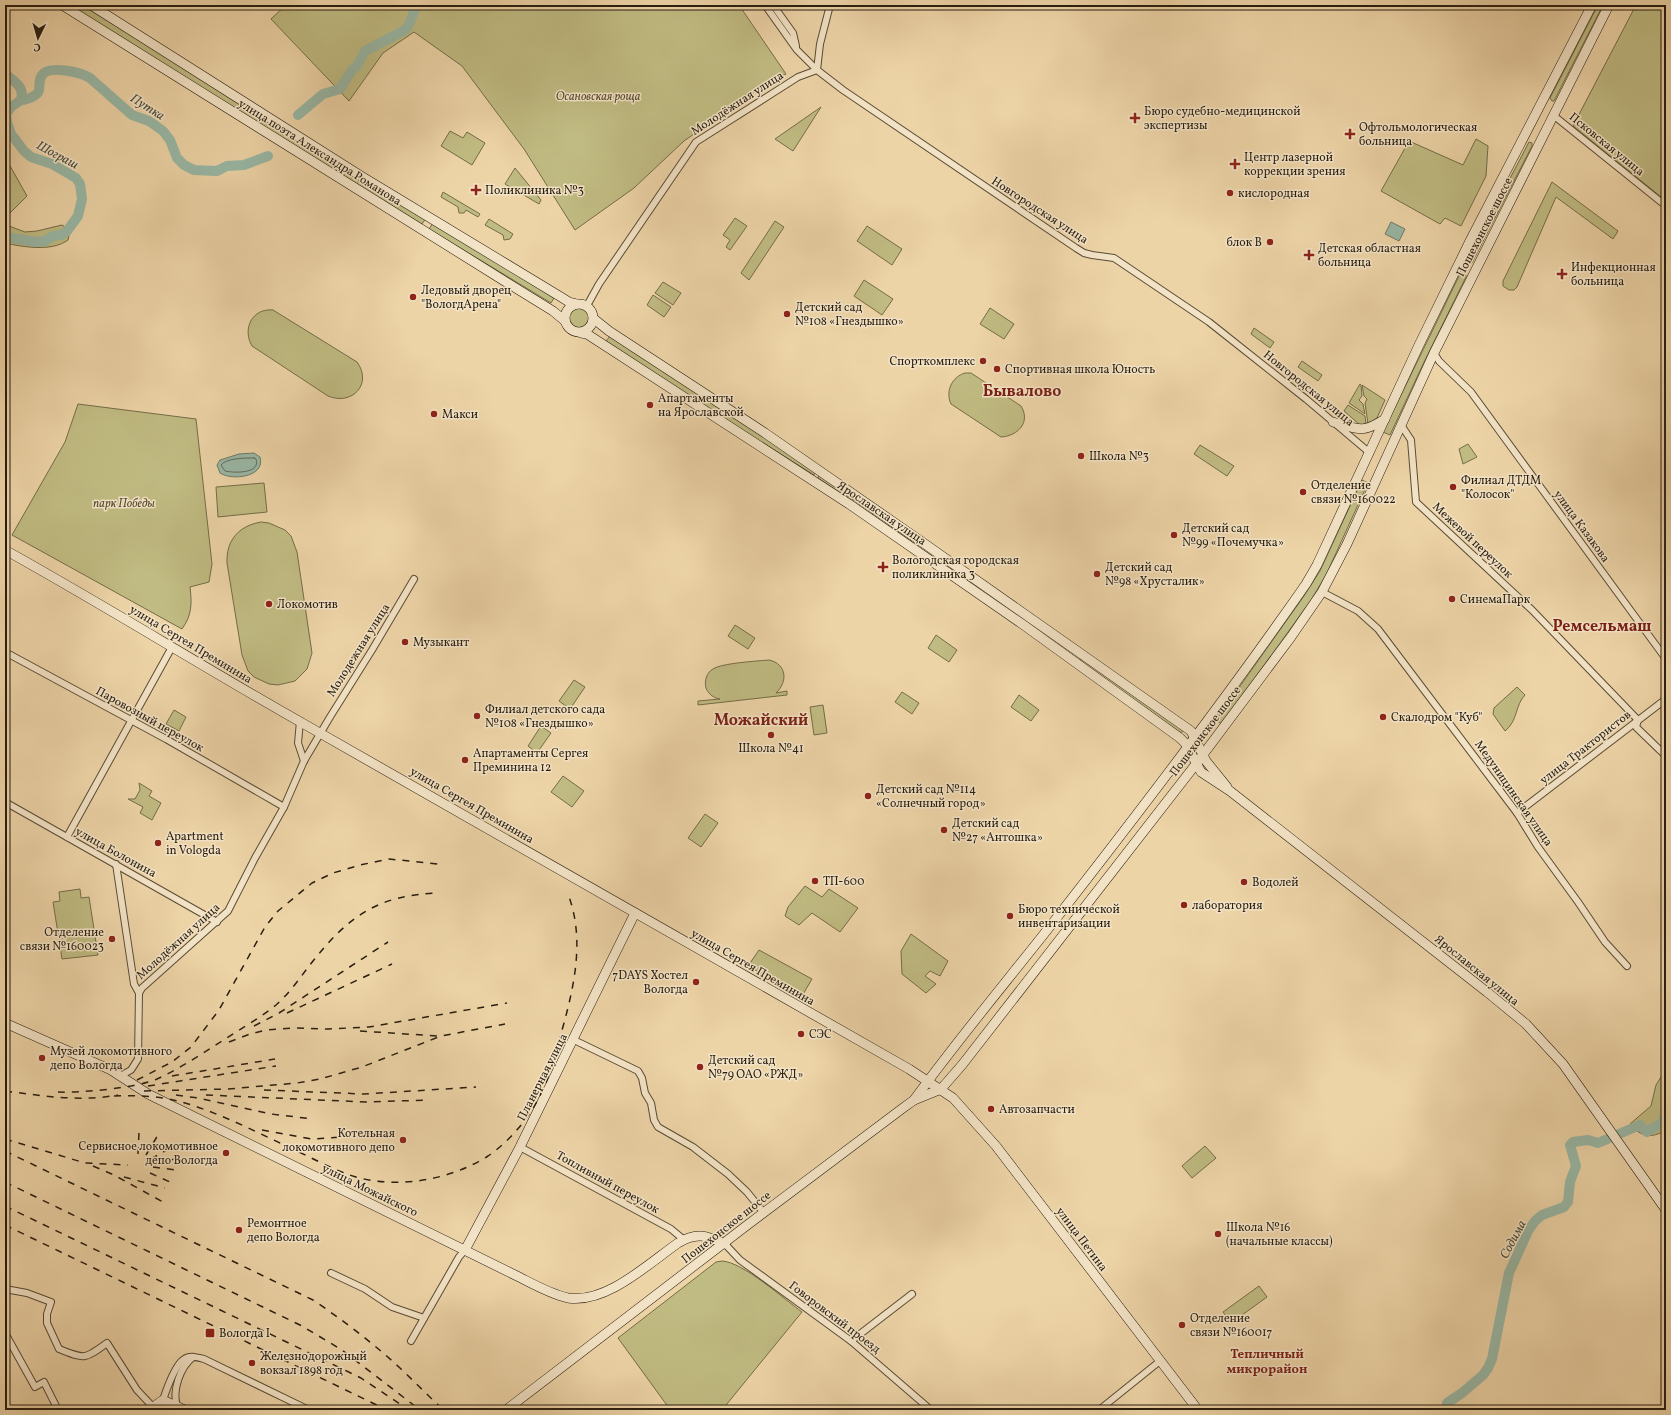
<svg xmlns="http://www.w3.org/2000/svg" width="1671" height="1415" font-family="Vollkorn,serif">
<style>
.green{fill:#c0bb82;stroke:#746c48}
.water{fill:#99b8a6;stroke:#6c7a6a}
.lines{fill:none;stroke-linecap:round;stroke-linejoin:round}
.shore{stroke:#606a5a;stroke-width:1}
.river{stroke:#99b8a6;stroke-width:10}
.street-casing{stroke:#594b35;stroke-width:8}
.secondary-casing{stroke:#281d0f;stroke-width:10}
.street{stroke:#f3e3c6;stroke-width:6}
.secondary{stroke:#f3e3c6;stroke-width:9}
.rail{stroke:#281d0f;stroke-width:1.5;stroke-dasharray:7 7;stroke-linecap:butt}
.poi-dot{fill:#8f2418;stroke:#f3e3c6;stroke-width:1.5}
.labels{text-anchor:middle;stroke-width:3;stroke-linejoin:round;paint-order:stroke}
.park-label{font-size:12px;font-style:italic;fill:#564c32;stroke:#f3e3c6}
.street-label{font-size:12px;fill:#281d0f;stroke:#f3e3c6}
.poi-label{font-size:12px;fill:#281d0f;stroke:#f3e3c6;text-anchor:start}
.water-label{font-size:13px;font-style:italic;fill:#4a4c3c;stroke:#f3e3c6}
.neighbourhood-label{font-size:13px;font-weight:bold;fill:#7a1f14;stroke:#f3e3c6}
.district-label{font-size:16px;font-weight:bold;fill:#7a1f14;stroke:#f3e3c6}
</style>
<rect width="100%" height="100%" fill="#edd4a7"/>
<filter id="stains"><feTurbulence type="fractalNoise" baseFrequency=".005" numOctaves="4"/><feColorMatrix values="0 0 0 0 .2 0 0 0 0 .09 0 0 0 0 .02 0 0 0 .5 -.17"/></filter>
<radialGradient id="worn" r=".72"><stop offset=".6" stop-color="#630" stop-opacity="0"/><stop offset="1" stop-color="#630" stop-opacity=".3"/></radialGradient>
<!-- green -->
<g class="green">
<path d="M69,5H82L426,218L422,224Z"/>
<path d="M286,5H739L786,74L769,82L684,141L634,188L575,230L524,149L462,66L414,32L383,53L349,101L271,19Z"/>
<path d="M1598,5H1603L1554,101H1552L1550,98Z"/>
<path d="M1636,5H1666V201L1573,126Z"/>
<path d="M821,107L793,151L775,139Z"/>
<path d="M450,131L463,138L467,132L485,143L472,165L441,146Z"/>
<path d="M1476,139L1488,146L1486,176L1461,226L1445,218L1440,224L1381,191L1409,141L1463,165Z"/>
<path d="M1529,142L1532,143V146L1472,263L1468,264L1467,261Z"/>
<path d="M5,157L27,196L5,218Z"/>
<path d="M515,168L541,200L539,204L505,184Z"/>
<path d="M1552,182L1618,231L1613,239L1556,197L1517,287L1514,290H1509L1503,286V281Z"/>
<path d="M443,192L480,214L478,217L466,210L464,213H459L458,207L441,197Z"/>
<path d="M735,218L747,226L730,250L726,247L730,240L723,235Z"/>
<path d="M489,219L513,234L510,239L504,240L503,235L485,225Z"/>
<path d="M775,221L784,227L749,280L741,273Z"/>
<path d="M433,223L554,298L551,303L429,229Z"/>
<path d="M62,225L67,228L69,236L68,240C52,252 23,247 5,243V228L9,226L25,232L37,231Z"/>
<path d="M867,226L902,249L892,265L857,241Z"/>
<path d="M1462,273L1466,275V277L1425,360L1390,435L1383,432L1460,274Z"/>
<path d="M864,280L893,299L882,315L854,296Z"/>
<path d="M663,282L681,293L673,305L655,293Z"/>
<path d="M653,295L671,307L664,317L647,305Z"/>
<circle cx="580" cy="318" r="11"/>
<path d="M990,308L1014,324L1004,339L980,324Z"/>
<path d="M273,310L357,362C373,384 352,406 328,396L252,346C242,329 252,308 273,310Z"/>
<path d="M1254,328L1274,342L1270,348L1251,334Z"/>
<path d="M611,335L816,472L814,475L699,403L606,341Z"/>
<path d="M1302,361L1322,375L1318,381L1298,367Z"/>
<path d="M965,373H971L1021,406C1031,422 1018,436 1001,437L951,404C945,391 952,377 965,373Z"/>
<path d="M1360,384L1361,385L1362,396L1359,400L1363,404L1365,414L1349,403Z"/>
<path d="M1362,385L1385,400L1377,418L1368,424L1365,403L1367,399L1364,396Z"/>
<path d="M78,404L196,419L212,564L209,582L190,587C192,604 192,615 182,629L12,535L65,442Z"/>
<path d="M1348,405L1365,416L1366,425H1360L1344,411Z"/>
<path d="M1468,444L1477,457L1463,464L1459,449Z"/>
<path d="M1200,445L1234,466L1227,476L1194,454Z"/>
<path d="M820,474L918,540L915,544L818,478Z"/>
<path d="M1362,480L1368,483L1326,575L1311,600L1222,724L1216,720L1304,596L1320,571Z"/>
<path d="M264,483L267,512L218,517L216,487Z"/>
<path d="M261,522L269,523L285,530L291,536L297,552L312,653L307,669L295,681L278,685L269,684L254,677L248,671L242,655L227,563C226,541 238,526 261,522Z"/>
<path d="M735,625L755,638L748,649L728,636Z"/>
<path d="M936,635L957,650L949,662L928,648Z"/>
<path d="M1082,658L1184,729L1181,733L1079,661Z"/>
<path d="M769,660C787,664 788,682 776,693L787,691V695L698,705V701L720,699C714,698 709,695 706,688C704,681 707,672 713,669C722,663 758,661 769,660Z"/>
<path d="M574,680L585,687L570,709L559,701Z"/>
<path d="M1517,687L1525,695C1515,705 1518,721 1505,731L1493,714L1494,708Z"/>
<path d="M902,692L919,703L912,714L895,702Z"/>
<path d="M1019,695L1039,710L1031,721L1011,707Z"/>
<path d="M823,705L827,733L814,735L810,707Z"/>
<path d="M174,710L186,717L179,731L166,724Z"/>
<path d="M541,726L551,733L537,753L528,746Z"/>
<path d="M563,776L584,791L572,807L551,792Z"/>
<path d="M139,783L152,791L149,796L161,803L152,820L140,813L143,807L128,799H135L140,790Z"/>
<path d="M705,814L718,823L701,847L688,838Z"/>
<path d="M805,886L822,897L829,889L858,908L840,932L812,913L799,925L785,916L788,907Z"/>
<path d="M80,889L81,898L89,897L98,955L62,959L53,902L60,901L59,892Z"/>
<path d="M911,934L948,961L940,976L930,971L925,976L936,984L926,993L902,974L901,951Z"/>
<path d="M759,950L812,979L802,996L748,966Z"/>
<path d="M1666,1069V1130C1651,1139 1641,1137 1630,1124L1651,1106L1656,1085Z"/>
<path d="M1205,1146L1216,1158L1192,1178L1182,1166Z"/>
<path d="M722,1261C743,1262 784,1299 802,1312L722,1410H672L666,1404L618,1338L716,1262Z"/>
<path d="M1259,1286L1267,1297L1231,1323L1223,1312Z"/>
</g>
<!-- water -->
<g class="water">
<path d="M1391,222L1405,229L1399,241L1385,234Z"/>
<path d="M254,453L260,457C266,477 232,481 220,473L217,465L220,460L239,454Z"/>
</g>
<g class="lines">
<!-- shore -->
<path class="shore" d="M254,458L256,459C261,474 234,473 225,471L221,465C226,458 245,458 254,458Z"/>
<!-- river -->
<g class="river">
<path d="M5,74C14,81 25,87 21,100L11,107L6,114L7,122L11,134L24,151L31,157L52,164L76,178L80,184L82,199L78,216L67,231L61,235L53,236L45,241L36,242L5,237"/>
<path d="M21,100C25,100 26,99 30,98C46,91 35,86 42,75C49,65 81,72 90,78L132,115L149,121L163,131L170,140L177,158L184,165L194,170L217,171L227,166L244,165L268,156"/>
<path d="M298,115L323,94L340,89L352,70L357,66L365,51L405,30C412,23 412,13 417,5"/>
<path d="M1446,1410L1447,1403L1462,1393L1483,1375L1488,1368L1492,1359L1509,1273L1528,1231L1535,1221L1542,1215L1564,1207L1568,1202L1570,1182L1576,1166L1570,1145L1573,1142L1588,1140L1598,1143L1640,1125L1647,1132L1662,1123L1666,1113"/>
</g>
<defs>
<g id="street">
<path d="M765,5L797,50L817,70L843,90L1076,248L1084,253L1092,255L1114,258L1209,322L1306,399L1370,453"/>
<path d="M773,5L793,33L796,46"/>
<path d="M817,70L820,44L830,5"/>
<path d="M1553,115L1666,206"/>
<path d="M589,302L599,284L696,142L773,93L798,77L817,70"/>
<path d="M1434,353L1439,361L1471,392L1666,659"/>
<path d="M1401,425L1411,440L1416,502L1532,610L1638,720"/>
<path d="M1322,592L1358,611L1378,629L1517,813L1538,847L1578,902L1605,942L1627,966"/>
<path d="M5,652L166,739L284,807"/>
<path d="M1638,720L1636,727L1666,756"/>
<path d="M300,721L298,743L304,761"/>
<path d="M5,802L217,922"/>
<path d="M1517,813L1666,699"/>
<path d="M67,837L172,647"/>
<path d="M116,864L134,984L139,993"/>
<path d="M574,1040L638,1071L642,1078L645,1093L651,1103L654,1120L658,1127L693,1147L728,1174L747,1192L764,1213"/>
<path d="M122,1075L131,1070L138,1059L139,993L142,988L228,911L255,858L284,807L304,761L330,717L372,650L414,579"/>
<path d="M520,1147L671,1229L683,1239"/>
<path d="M725,1244L740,1260L851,1341L931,1410"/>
<path d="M331,1273L365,1289L392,1307L424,1318"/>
<path d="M5,1289L27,1293L51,1302L47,1314V1323L59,1349C85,1359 84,1360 107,1343L137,1390L153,1407"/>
<path d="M5,1333L35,1387L44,1382L57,1408L54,1410"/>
<path d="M411,1341L459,1257L465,1250"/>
<path d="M851,1341L912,1294"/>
<path d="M163,1400C166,1391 175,1366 183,1360C189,1355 197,1357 204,1359L309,1410"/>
<path d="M177,1406C172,1391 180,1367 193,1357"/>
<path d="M1099,1410L1160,1361"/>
</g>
<g id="secondary">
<path d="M62,5L514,287L553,311L565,321"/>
<path d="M91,5L361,176L561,297L569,302L577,304"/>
<circle cx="579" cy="318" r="14"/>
<path d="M594,319L609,331L765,433L915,537L1191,731L1206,761L1227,787"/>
<path d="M581,333L587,334L849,504L1025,626L1180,738L1186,744L1201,772L1230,791L1487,992L1526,1024L1563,1064L1666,1210"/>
<path d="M1333,422C1358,429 1362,434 1385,419"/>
<path d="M5,550C106,606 203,667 304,724C507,838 708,954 909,1069L953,1098L996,1146L1198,1410"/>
<path d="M5,1023L111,1070L148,1094L517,1276C533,1284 550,1294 568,1298C606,1304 648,1264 678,1243C696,1232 706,1235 725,1244"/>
<path d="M914,1100C959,1038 1008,980 1055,920C1141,810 1226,699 1306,584L1317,565L1419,345L1470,241L1592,5"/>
<path d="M465,1250L520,1147L635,913"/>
<path d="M149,1410L163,1400L185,1410"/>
<path d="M506,1410L746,1226L903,1108L914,1100L941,1089L962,1065L1196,764L1291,637L1322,592L1347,544L1434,353L1609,5"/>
</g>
</defs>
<!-- street casing -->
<use href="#street" class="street-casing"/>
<!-- secondary casing -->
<use href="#secondary" class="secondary-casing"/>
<!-- street -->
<use href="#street" class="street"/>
<!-- secondary -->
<use href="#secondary" class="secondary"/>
<!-- rail -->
<g class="rail">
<path d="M287,1013L392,964"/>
<path d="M254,1026L279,1013L388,942"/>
<path d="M360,1031L438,1036"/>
<path d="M229,1042L250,1034L266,1030L294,1028L328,1029L369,1027L507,1003"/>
<path d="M172,1076L275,1059"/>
<path d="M137,1080L172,1062L191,1047L219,1010L265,927L278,911L312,883L333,873L360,865L389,859L438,864"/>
<path d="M148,1086L276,1066"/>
<path d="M264,1090L364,1094L476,1087"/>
<path d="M5,1091C44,1096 79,1102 118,1095"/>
<path d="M144,1091L228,1089L297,1083L320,1079L362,1067L441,1036L505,1024"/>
<path d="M58,1092C83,1093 135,1088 157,1079C181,1068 203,1053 225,1039C242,1028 260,1018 276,1005C290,993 301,976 313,961C349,916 378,895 438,893"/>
<path d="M176,1095L198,1098L271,1114L313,1119"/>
<path d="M206,1095L366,1102L429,1100"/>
<path d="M114,1096C138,1095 162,1096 185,1103C225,1115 262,1135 299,1152C318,1161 336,1171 356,1177C399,1189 450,1180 488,1156C520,1134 543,1099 553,1062C568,1008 589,949 568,894"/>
<path d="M262,1130L312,1139L344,1137"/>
<path d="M5,1139L85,1163L128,1165"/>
<path d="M5,1151L313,1300C344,1321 373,1343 400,1368C415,1382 429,1397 444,1410"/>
<path d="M138,1154L139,1132"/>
<path d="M146,1155L158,1135"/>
<path d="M151,1159L170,1148"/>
<path d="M153,1164L175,1159"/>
<path d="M93,1166L114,1175L163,1202"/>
<path d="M153,1167L176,1170"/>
<path d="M150,1173L170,1182"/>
<path d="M124,1177L165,1188"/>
<path d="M5,1182L302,1326L342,1350L420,1410"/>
<path d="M5,1206L361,1378L409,1410"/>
<path d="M5,1225L387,1410"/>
</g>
</g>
<!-- markers -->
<g class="poi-dot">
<path d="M1133 112h4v4h4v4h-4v4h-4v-4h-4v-4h4z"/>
<path d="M1348 128h4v4h4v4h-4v4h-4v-4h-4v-4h4z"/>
<path d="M1233 158h4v4h4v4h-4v4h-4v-4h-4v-4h4z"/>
<path d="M474 184h4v4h4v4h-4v4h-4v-4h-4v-4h4z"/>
<circle cx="1230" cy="193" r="4"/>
<circle cx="1270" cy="242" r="4"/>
<path d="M1307 249h4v4h4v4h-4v4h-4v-4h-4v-4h4z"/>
<path d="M1560 268h4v4h4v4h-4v4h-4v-4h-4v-4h4z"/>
<circle cx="413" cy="297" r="4"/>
<circle cx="787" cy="314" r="4"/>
<circle cx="983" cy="361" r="4"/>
<circle cx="997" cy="369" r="4"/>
<circle cx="650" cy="405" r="4"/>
<circle cx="434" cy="414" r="4"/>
<circle cx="1081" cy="456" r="4"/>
<circle cx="1453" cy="487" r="4"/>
<circle cx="1303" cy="492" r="4"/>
<circle cx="1174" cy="535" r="4"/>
<path d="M881 561h4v4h4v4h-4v4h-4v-4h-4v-4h4z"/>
<circle cx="1097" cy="574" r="4"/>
<circle cx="1452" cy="599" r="4"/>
<circle cx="269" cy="604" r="4"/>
<circle cx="405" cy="642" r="4"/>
<circle cx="477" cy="716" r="4"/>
<circle cx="1383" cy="717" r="4"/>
<circle cx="771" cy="735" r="4"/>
<circle cx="465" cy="760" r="4"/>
<circle cx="868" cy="796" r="4"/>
<circle cx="944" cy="830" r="4"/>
<circle cx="158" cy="843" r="4"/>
<circle cx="815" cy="881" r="4"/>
<circle cx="1244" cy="882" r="4"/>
<circle cx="1184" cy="905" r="4"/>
<circle cx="1010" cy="916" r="4"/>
<circle cx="112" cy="939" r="4"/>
<circle cx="696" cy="982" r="4"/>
<circle cx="801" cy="1034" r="4"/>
<circle cx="42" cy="1058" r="4"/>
<circle cx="700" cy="1067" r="4"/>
<circle cx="991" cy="1109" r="4"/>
<circle cx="403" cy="1140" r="4"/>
<circle cx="226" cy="1153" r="4"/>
<circle cx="239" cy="1230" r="4"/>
<circle cx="1218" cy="1234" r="4"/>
<circle cx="1182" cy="1325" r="4"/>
<rect x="205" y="1328" width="10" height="10" rx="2"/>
<circle cx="252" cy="1363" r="4"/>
</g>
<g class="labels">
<!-- park labels -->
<g class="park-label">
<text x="598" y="100">Осановская роща</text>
<text x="124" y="507">парк Победы</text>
</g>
<!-- street labels -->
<g class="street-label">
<text transform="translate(737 103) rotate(-33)" y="4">Молодёжная улица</text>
<text transform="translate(1607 144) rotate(39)" y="4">Псковская улица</text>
<text transform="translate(320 152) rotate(32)" y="4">улица поэта Александра Романова</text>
<text transform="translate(1040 210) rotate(33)" y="4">Новгородская улица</text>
<text transform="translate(1484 227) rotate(-63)" y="4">Пошехонское шоссе</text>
<text transform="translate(1309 388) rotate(39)" y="4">Новгородская улица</text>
<text transform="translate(882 513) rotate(34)" y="4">Ярославская улица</text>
<text transform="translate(1582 526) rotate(54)" y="4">улица Казакова</text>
<text transform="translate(1473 540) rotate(43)" y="4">Межевой переулок</text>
<text transform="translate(191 644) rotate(31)" y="4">улица Сергея Преминина</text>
<text transform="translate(358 650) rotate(-58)" y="4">Молодежная улица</text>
<text transform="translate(150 719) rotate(29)" y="4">Паровозный переулок</text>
<text transform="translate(1205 731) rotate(-53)" y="4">Пошехонское шоссе</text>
<text transform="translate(1585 747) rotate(-38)" y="4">улица Трактористов</text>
<text transform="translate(1514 793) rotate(55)" y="4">Медуницинская улица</text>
<text transform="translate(472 805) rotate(30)" y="4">улица Сергея Преминина</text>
<text transform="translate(116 852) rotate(29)" y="4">улица Болонина</text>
<text transform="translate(178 941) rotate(-42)" y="4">Молодёжная улица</text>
<text transform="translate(753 967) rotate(30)" y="4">улица Сергея Преминина</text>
<text transform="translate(1477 970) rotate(39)" y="4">Ярославская улица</text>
<text transform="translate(542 1077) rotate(-63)" y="4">Планерная улица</text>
<text transform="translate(608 1182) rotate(29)" y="4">Топливный переулок</text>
<text transform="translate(370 1190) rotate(26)" y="4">улица Можайского</text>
<text transform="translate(726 1227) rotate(-38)" y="4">Пошехонское шоссе</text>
<text transform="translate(1082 1239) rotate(53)" y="4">улица Петина</text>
<text transform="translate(835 1317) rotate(37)" y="4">Говоровский проезд</text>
</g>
<!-- poi labels -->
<g class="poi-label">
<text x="1144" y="115">Бюро судебно-медицинской<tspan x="1144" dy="14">экспертизы</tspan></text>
<text x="1359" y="131">Офтольмологическая<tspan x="1359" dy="14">больница</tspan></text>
<text x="1244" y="161">Центр лазерной<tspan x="1244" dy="14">коррекции зрения</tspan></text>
<text x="485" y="194">Поликлиника №3</text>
<text x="1238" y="197">кислородная</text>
<text x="1262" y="246" text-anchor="end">блок В</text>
<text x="1318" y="252">Детская областная<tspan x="1318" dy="14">больница</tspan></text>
<text x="1571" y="271">Инфекционная<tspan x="1571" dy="14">больница</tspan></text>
<text x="421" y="294">Ледовый дворец<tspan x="421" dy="14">"ВологдАрена"</tspan></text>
<text x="795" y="311">Детский сад<tspan x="795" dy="14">№108 «Гнездышко»</tspan></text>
<text x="975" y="365" text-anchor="end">Спорткомплекс</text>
<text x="1005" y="373">Спортивная школа Юность</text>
<text x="658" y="402">Апартаменты<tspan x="658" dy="14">на Ярославской</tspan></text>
<text x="442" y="418">Макси</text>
<text x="1089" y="460">Школа №3</text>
<text x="1461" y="484">Филиал ДТДМ<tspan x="1461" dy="14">"Колосок"</tspan></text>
<text x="1311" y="489">Отделение<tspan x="1311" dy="14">связи №160022</tspan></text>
<text x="1182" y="532">Детский сад<tspan x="1182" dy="14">№99 «Почемучка»</tspan></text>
<text x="892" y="564">Вологодская городская<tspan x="892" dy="14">поликлиника 3</tspan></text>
<text x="1105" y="571">Детский сад<tspan x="1105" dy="14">№98 «Хрусталик»</tspan></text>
<text x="1460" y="603">СинемаПарк</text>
<text x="277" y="608">Локомотив</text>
<text x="413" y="646">Музыкант</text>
<text x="485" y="713">Филиал детского сада<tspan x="485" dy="14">№108 «Гнездышко»</tspan></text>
<text x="1391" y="721">Скалодром "Куб"</text>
<text x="771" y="752" text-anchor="middle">Школа №41</text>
<text x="473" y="757">Апартаменты Сергея<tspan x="473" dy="14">Преминина 12</tspan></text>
<text x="876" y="793">Детский сад №114<tspan x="876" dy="14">«Солнечный город»</tspan></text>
<text x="952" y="827">Детский сад<tspan x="952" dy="14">№27 «Антошка»</tspan></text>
<text x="166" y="840">Apartment<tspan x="166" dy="14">in Vologda</tspan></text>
<text x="823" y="885">ТП-600</text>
<text x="1252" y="886">Водолей</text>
<text x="1192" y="909">лаборатория</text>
<text x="1018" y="913">Бюро технической<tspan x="1018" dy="14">инвентаризации</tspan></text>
<text x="104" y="936" text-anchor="end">Отделение<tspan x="104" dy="14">связи №160023</tspan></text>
<text x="688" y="979" text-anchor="end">7DAYS Хостел<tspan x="688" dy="14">Вологда</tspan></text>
<text x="809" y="1038">СЭС</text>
<text x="50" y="1055">Музей локомотивного<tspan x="50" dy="14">депо Вологда</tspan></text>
<text x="708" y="1064">Детский сад<tspan x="708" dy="14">№79 ОАО «РЖД»</tspan></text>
<text x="999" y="1113">Автозапчасти</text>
<text x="395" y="1137" text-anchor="end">Котельная<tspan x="395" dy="14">локомотивного депо</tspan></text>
<text x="218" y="1150" text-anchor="end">Сервисное локомотивное<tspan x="218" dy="14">депо Вологда</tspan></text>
<text x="247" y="1227">Ремонтное<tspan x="247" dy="14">депо Вологда</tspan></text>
<text x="1226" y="1231">Школа №16<tspan x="1226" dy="14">(начальные классы)</tspan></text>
<text x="1190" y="1322">Отделение<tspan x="1190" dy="14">связи №160017</tspan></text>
<text x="219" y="1337">Вологда I</text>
<text x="260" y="1360">Железнодорожный<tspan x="260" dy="14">вокзал 1898 год</tspan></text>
</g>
<!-- water labels -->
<g class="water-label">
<text transform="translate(148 106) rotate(32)" y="5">Путка</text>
<text transform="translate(58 154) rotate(28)" y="5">Шограш</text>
<text transform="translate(1512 1239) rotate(-62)" y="5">Содима</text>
</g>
<!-- neighbourhood labels -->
<g class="neighbourhood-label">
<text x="1267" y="1358">Тепличный<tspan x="1267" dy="15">микрорайон</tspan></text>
</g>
<!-- district labels -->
<g class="district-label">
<text x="1022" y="396">Бывалово</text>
<text x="1602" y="631">Ремсельмаш</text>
<text x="761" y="725">Можайский</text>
</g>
</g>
<!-- margin -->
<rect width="1671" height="1415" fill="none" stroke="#edd4a7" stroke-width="20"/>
<rect x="6" y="6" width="1659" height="1403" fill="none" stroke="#281d0f" stroke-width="2"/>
<rect x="10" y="10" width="1651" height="1395" fill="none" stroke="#281d0f"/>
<!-- north arrow -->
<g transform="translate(38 38) rotate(185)" stroke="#f3e3c6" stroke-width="3" paint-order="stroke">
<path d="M0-3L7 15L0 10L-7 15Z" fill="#281d0f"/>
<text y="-6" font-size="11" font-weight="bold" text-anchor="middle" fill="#281d0f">С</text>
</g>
<rect width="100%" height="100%" filter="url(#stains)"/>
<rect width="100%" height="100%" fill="url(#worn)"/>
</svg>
